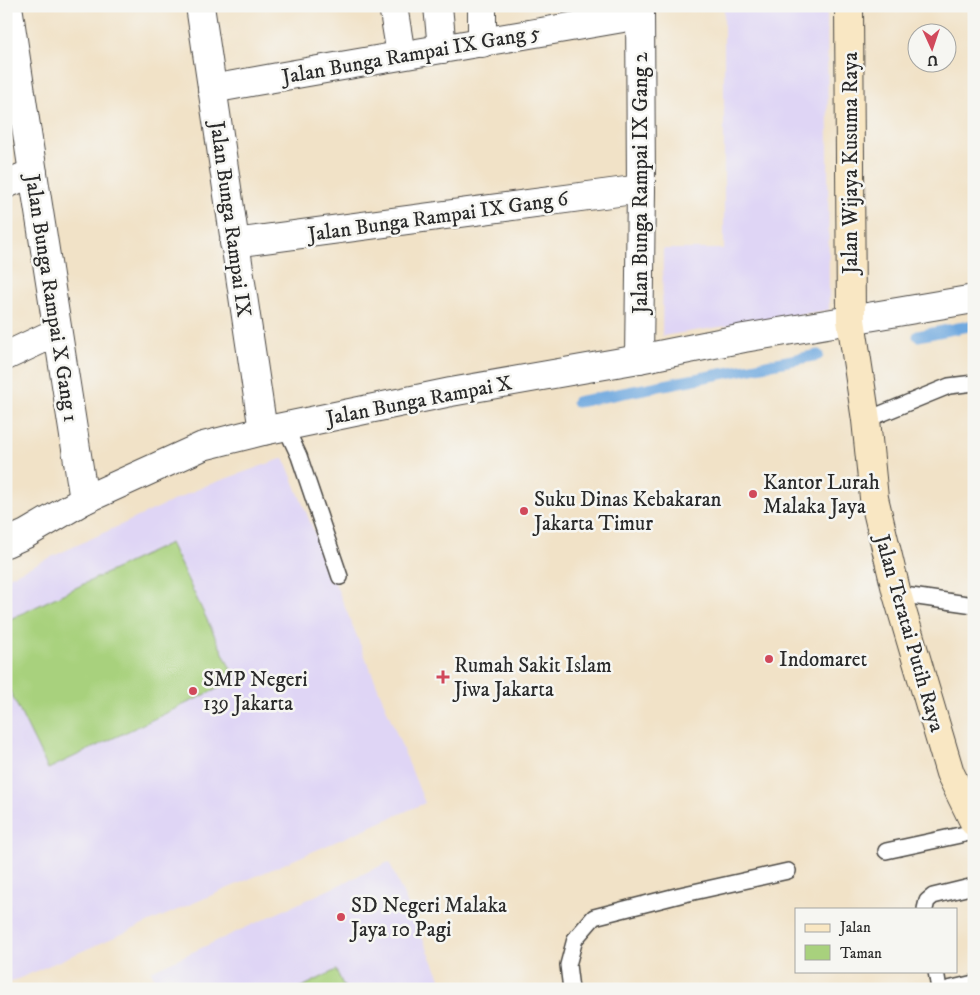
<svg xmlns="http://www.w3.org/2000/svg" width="980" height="995" font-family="'IM FELL DW Pica',serif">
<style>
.built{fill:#dfd5f5}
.green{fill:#a8d17d;stroke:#6a7e54}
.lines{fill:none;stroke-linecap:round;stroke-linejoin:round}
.stream{stroke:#70a9df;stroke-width:11}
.lane-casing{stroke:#494642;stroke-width:18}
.street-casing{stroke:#494642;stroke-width:30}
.secondary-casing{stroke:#494642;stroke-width:30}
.lane{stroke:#fff;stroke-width:15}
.street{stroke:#fff;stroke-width:28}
.secondary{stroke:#f9e7c3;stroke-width:28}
.poi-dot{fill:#d1495b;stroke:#f6f6f2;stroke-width:2}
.labels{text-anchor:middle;stroke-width:5;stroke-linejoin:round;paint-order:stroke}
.street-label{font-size:21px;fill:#2b2b2b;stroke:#f6f6f2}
.poi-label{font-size:21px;fill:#2b2b2b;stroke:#f6f6f2;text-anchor:start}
</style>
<rect width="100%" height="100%" fill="#f6f6f2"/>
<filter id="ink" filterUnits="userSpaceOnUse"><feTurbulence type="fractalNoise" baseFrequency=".02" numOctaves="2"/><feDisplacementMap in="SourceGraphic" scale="10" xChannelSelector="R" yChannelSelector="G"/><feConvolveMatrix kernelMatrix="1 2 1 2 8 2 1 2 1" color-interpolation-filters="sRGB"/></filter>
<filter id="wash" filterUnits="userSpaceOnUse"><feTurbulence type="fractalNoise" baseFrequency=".0096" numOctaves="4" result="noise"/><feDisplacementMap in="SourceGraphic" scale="20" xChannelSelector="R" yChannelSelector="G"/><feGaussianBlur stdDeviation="1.12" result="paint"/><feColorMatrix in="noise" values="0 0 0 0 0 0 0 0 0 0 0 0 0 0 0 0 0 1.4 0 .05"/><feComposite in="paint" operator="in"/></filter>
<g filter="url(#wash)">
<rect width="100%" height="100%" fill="#f1e2c7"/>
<!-- built -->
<g class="built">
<path d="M724,6H827L829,310L662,336L663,249H724Z"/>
<path d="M284,458L425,803L6,984V578L205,486Z"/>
<path d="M389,862L445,989H159L151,971Z"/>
</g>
<!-- green -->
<g class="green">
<path d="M170,543L236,680L48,769L6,683V621Z"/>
<path d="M336,970L345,989H298Z"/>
</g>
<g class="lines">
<!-- stream -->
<g class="stream">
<path d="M918,336L974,325"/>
<path d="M577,402L818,355"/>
</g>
</g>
</g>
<g filter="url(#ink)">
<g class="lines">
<defs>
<g id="lane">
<path d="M866,420L949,386L974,383"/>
<path d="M285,426L299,456L340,577"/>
<path d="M897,594L974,605"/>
<path d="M886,851L974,832"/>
<path d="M925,909L927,901L933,896L974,886"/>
<path d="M936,971L939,989"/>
<path d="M571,989L568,965L575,939L594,917L680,895L788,871"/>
<path d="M948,989L974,983"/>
</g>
<g id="street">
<path d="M8,6L33,173L84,500"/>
<path d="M200,6L263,431"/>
<path d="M393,6L401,55"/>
<path d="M438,6L442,49"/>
<path d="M482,43V6"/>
<path d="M212,89C354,63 497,40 640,15"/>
<path d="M6,184L33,173"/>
<path d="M234,243L641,189"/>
<path d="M6,356L57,332"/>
<path d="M639,359L641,189L640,6"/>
<path d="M6,543L26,534L84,500L203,446L263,431L451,392L639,359L744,338L974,299"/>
</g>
<path id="secondary" d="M849,6L851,320L866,420L874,498L897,594L950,773L974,822"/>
</defs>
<!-- lane casing -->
<use href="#lane" class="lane-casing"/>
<!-- street casing -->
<use href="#street" class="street-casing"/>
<!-- secondary casing -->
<use href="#secondary" class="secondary-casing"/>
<!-- lane -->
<use href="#lane" class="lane"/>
<!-- street -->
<use href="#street" class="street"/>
<!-- secondary -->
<use href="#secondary" class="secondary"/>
</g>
</g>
<!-- markers -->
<g class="poi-dot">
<circle cx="753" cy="494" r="5"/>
<circle cx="524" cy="511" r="5"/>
<circle cx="769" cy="659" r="5"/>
<path d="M440.5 669.5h5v5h5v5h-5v5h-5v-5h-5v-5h5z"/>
<circle cx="193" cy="691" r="5"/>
<circle cx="341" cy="917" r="5"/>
</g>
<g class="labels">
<!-- street labels -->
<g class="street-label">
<text transform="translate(411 54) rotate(-10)" y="7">Jalan Bunga Rampai IX Gang 5</text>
<text transform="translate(850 163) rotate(-90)" y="7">Jalan Wijaya Kusuma Raya</text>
<text transform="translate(640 183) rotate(-90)" y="7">Jalan Bunga Rampai IX Gang 2</text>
<text transform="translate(438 216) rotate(-8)" y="7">Jalan Bunga Rampai IX Gang 6</text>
<text transform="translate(231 219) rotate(82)" y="7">Jalan Bunga Rampai IX</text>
<text transform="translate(52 298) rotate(81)" y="7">Jalan Bunga Rampai X Gang 1</text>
<text transform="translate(419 400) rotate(-11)" y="7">Jalan Bunga Rampai X</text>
<text transform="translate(910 633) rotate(74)" y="7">Jalan Teratai Putih Raya</text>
</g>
<!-- poi labels -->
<g class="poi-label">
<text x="763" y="489">Kantor Lurah<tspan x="763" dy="24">Malaka Jaya</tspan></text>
<text x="534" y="506">Suku Dinas Kebakaran<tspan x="534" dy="24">Jakarta Timur</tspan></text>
<text x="779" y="666">Indomaret</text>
<text x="454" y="672">Rumah Sakit Islam<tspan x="454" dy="24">Jiwa Jakarta</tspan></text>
<text x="203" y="686">SMP Negeri<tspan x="203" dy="24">139 Jakarta</tspan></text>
<text x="351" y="912">SD Negeri Malaka<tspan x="351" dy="24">Jaya 10 Pagi</tspan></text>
</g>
</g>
<!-- margin -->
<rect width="980" height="995" fill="none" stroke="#f6f6f2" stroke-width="25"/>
<!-- legend -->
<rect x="795" y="908" width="162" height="65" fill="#f6f6f2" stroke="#a5a5a2"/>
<rect x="805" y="924" width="25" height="8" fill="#f9e7c3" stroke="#a5a5a2"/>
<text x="840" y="932" font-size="15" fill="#2b2b2b">Jalan</text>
<rect x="805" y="945" width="25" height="15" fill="#a8d17d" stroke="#a5a5a2"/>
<text x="840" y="958" font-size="15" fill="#2b2b2b">Taman</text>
<!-- north arrow -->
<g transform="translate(932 48) rotate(177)"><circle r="24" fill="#f6f6f2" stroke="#a5a5a2"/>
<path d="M0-4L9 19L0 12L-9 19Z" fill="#d1495b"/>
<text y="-8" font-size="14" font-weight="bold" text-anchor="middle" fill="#2b2b2b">U</text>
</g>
</svg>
